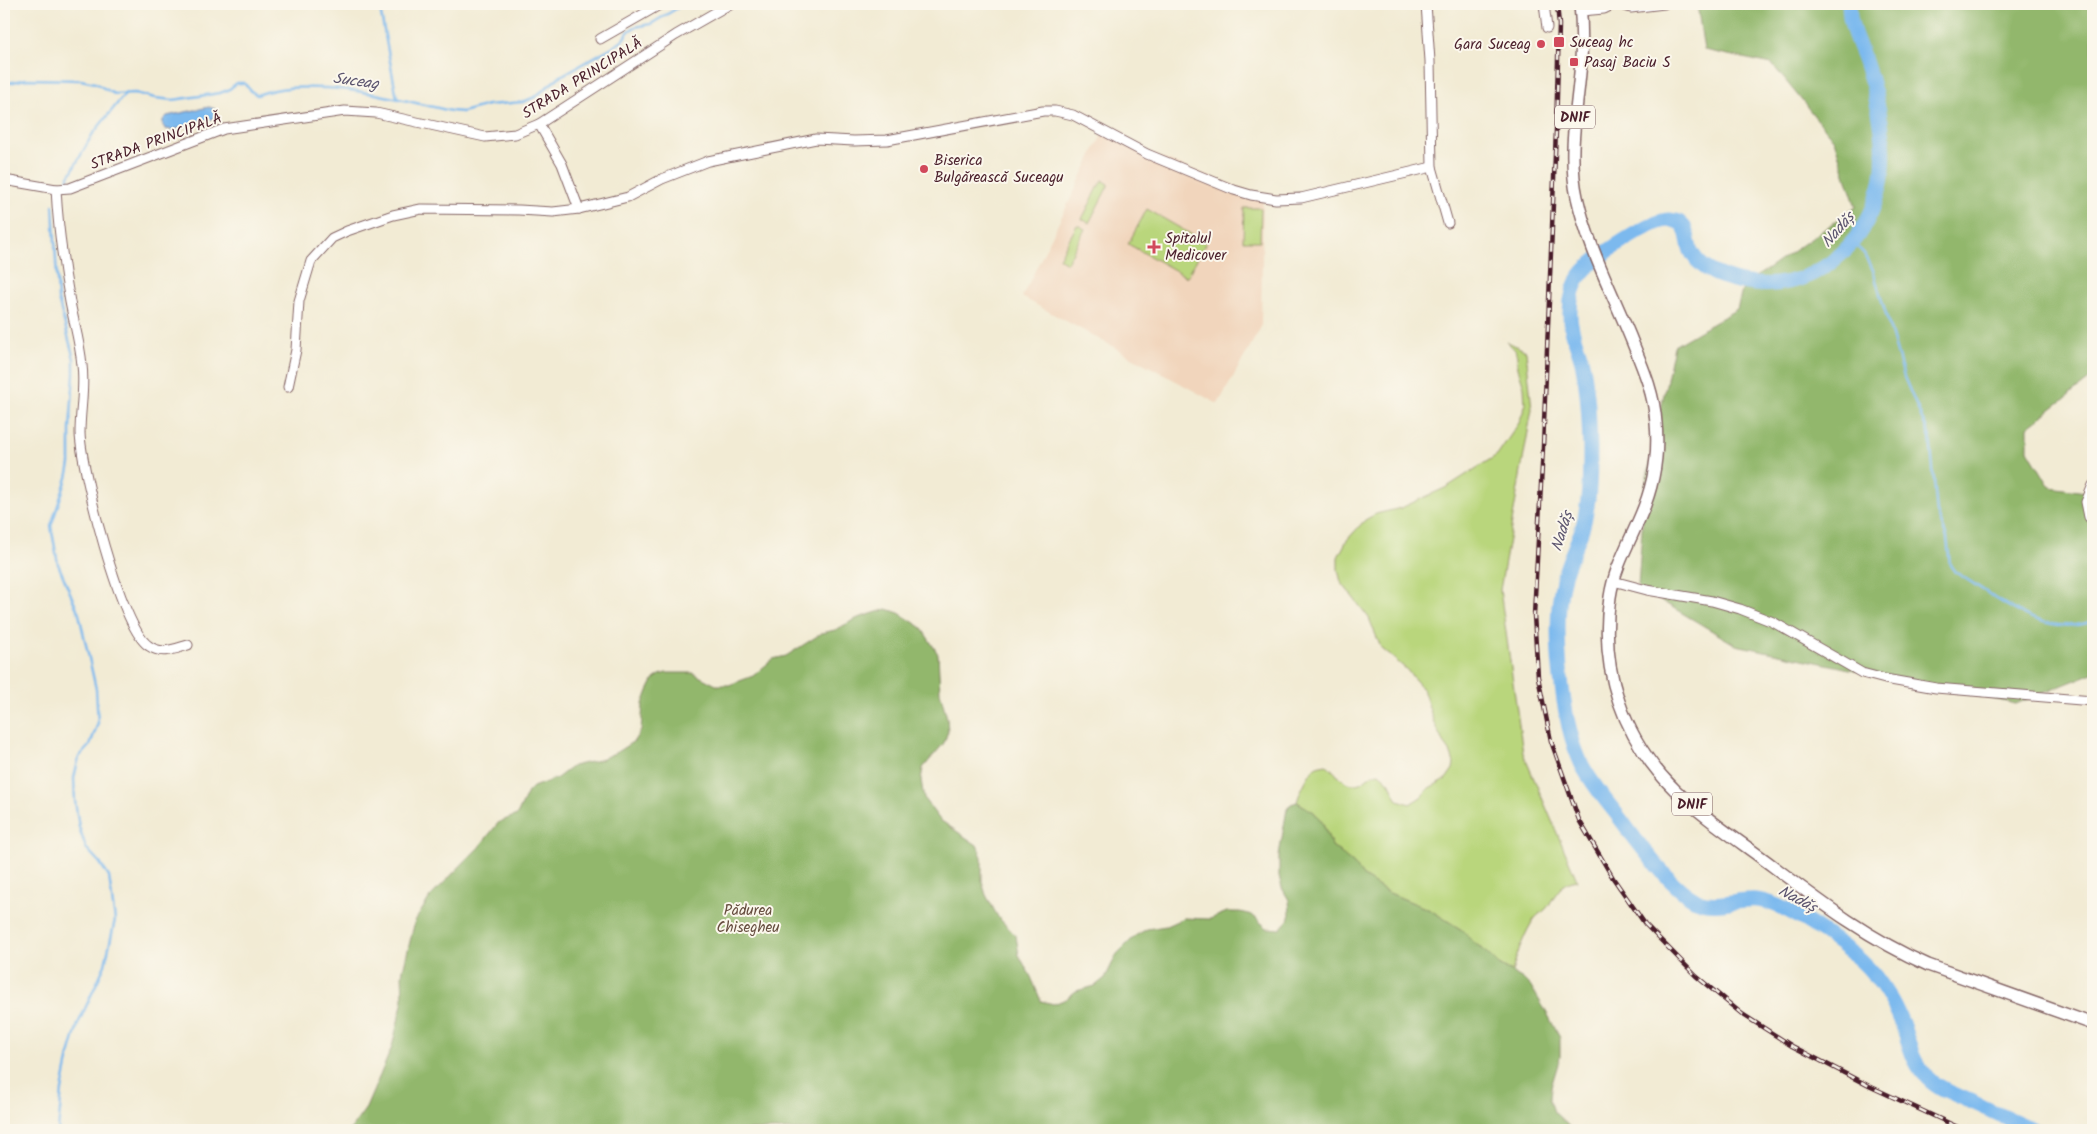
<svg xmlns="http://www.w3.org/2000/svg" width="2097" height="1134" font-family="Kalam,sans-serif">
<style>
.built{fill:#f1d5bc}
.green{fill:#b9d67c;stroke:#827a54}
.forest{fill:#92b76c;stroke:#6e6b4c}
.water{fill:#7cb9ee;stroke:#636c8c}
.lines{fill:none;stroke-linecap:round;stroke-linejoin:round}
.stream{stroke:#7cb9ee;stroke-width:2.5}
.river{stroke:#7cb9ee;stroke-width:15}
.minor-casing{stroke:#856666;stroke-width:11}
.major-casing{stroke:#856666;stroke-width:14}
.minor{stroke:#fff;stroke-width:9}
.major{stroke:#fff;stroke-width:11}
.rail-casing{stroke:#4a1f2b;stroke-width:4.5}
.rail{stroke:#fbf7ec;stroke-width:2.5;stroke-dasharray:8;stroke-linecap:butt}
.poi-dot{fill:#d1495b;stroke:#fbf7ec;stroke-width:2}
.labels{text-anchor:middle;stroke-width:4;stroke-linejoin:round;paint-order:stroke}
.shield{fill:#fbf7ec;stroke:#7f6065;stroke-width:1}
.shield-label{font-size:14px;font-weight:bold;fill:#4a1f2b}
.poi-label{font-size:15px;fill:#4a1f2b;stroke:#fbf7ec;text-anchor:start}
.street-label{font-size:15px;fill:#4a1f2b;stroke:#fbf7ec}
.park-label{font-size:15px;fill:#664d3f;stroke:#fbf7ec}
.water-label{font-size:16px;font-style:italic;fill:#5c556f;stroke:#fbf7ec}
</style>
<rect width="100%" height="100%" fill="#fbf7ec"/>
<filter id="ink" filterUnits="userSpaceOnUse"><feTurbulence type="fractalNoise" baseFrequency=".02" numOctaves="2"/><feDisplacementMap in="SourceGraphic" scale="10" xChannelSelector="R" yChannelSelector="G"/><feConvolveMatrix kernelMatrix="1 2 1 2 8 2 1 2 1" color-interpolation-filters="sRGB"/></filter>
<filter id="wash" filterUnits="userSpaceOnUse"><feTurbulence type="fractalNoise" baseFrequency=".0096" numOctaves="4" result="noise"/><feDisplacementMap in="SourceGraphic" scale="20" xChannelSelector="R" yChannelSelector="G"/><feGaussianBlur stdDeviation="1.12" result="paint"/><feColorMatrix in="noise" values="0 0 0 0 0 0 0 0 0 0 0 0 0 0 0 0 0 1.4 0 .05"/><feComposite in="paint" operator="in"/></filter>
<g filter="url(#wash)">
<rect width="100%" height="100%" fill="#f2ebd4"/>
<!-- built -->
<path class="built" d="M1104,131L1130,146L1263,197L1261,327L1218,404L1022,297Z"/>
<!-- green -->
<g class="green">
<path d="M1102,180L1109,184L1089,223L1082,219Z"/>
<path d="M1244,208H1261L1260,241H1243Z"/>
<path d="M1147,209L1206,243L1187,277L1128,244Z"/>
<path d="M1077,225L1085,229L1067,263L1059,258Z"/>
<path d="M1506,341L1526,351L1532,409L1500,590L1523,753L1577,880C1562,882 1556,893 1549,905C1546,911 1539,913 1535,918C1525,931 1516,957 1512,972L1499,965L1486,952L1470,940L1462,930L1430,910L1387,892L1365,878L1353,863L1332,846L1322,822L1314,812L1297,802C1299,793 1308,775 1314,768C1317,765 1322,765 1326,764C1336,772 1346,790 1362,782C1368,778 1371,774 1379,773L1389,782L1398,800L1410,804L1421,797L1429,788L1446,779L1453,769L1454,763L1450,751L1442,740L1434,723L1423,689L1406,669L1381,648L1369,618L1341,582L1338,570V557L1347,540L1365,520L1376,514L1401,508L1447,487L1497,455L1519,423L1525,406L1524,387L1518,368L1517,356L1515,350Z"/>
</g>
<!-- forest -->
<g class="forest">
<path d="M1697,4H2093V377L2028,427V450L2050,487L2093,493V673L2016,704L1736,645L1638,587L1645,486L1674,346L1737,309L1744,284L1768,269L1856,207L1834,140L1772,64L1704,50Z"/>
<path d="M887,609L899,613L921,627L938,654L940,692L947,718L948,731L944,743L923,768L921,780L924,799L940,820L977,845L982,857V882L986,895L998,917L1016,936L1019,955L1031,977L1041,1001L1054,1004L1066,999L1076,991L1095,986L1105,978L1117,954L1135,936L1147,929L1166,926L1184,918L1210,919L1227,912H1240L1252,915L1267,928L1280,929L1288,920L1290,914L1289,900L1282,888L1279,876V855L1287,809L1291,804L1297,802L1314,812L1322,822L1332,846L1353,863L1365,878L1387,892L1430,910L1462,930L1471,940L1486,952L1499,965L1523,979L1532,988L1548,1015L1560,1038V1057L1551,1087L1550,1100L1554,1112L1573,1130H350L366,1108L392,1047L403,1000L402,974L415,921L430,897L479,847L499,822L517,815L528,792L533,787L557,778L573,766L599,760L617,752L634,741L641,730L643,704L648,691L654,679L660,675L666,673H693L716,685H729L753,676L773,659L786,656L822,633L835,630L858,618Z"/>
</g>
<!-- water -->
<path class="water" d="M209,107L215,109V116L212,119L172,130L166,129L163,126V120L167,116Z"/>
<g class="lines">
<!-- stream -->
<g class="stream">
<path d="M379,4L397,98"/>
<path d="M4,84L26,79L81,80L95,83L114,94L135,93L155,98L173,100L220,93L228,90L237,83H244L251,91L257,95C281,86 301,87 326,88C369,90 409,102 451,111L462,112L488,105L523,102L535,97L559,77L621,42L629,31L635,27L651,24L684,4"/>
<path d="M67,180L92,135L125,94"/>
<path d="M53,205L58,299L74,359V374L70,428V464L67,478L51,526L58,564L79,614L96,689L98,723L90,745L79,757L74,778L75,801L79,827L86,848L100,863L109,877L115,920L105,965L78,1024L69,1055L62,1090L58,1130"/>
<path d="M1850,243C1863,249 1867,257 1873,270L1904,377L1930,437L1937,513L1947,538L1950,565L1955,572C1996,596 2042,640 2093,621"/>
</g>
<!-- river -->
<path class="river" d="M1849,4C1849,26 1857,40 1865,61C1878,99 1890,146 1880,187C1862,258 1796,303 1724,277C1711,273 1697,264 1691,251C1686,239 1690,221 1670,220C1652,219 1595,258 1583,272C1574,282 1570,299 1570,312C1569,329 1578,346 1582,362C1588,390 1589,418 1590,447C1590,474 1590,506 1581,532C1575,548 1567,563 1563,580C1552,626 1561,722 1582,765C1594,788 1612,807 1627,828C1643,849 1674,891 1698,901C1716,908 1739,898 1757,900C1783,902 1832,938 1853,954C1875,971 1892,998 1902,1023C1909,1042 1912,1063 1927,1077C1938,1089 1957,1095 1972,1102C1992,1111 2013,1121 2034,1130"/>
</g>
</g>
<g filter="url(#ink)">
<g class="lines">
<defs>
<g id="minor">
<path d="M1426,4L1430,61L1432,167L1448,223"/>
<path d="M1544,4L1547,28"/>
<path d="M1619,4L1631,8L1664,4"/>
<path d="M1581,11L1604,9L1614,4"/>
<path d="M600,39L661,4"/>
<path d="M539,124L562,164L579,209"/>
<path d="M4,180L56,189L70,188L224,129L345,111L376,113L485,137L515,134L539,124L676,35L730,4"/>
<path d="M56,189C58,227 63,264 70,302C74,323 80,343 82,365C85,387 80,410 80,433C81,469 121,629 149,646C162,655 174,649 188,645"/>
<path d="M288,387L296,350L299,301L311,261L332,238L347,231L393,215L421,209L519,210L553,212L579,209L628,197L662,179L708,161L816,139L854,141L887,140L1043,111H1055L1073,115L1147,154L1234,190L1251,195L1276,199L1301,198L1432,167"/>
<path d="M2093,485L2086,502L2089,517L2093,520"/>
<path d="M1613,581L1647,590L1712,601L1740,609L1773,622L1862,673L1885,679L1936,688L2093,701"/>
</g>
<path id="major" d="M1580,4C1582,23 1582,42 1581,61C1578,107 1567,151 1577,197C1588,247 1613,294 1632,341C1643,368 1654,393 1656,423C1659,455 1653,488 1640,517C1629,543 1614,569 1610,597C1599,669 1623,739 1675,790C1705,819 1741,842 1774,867C1823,904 1871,940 1928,965L2093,1024"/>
</defs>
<!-- minor casing -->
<use href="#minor" class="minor-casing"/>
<!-- major casing -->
<use href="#major" class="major-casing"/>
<!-- minor -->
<use href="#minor" class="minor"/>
<!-- major -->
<use href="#major" class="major"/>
<defs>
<path id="rail" d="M1557,4L1559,25L1556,130L1543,447L1534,615L1538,677L1551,741L1579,820L1613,878L1645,924L1696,976L1742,1014L1792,1046L1869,1086L1964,1130"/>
</defs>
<!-- rail casing -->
<use href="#rail" class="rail-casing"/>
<!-- rail -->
<use href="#rail" class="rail"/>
</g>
</g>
<!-- markers -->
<g class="poi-dot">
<rect x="1553" y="36" width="12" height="12" rx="2.5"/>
<circle cx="1541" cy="44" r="5"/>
<rect x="1569" y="57" width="10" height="10" rx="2.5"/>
<circle cx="924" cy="169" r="5"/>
<path d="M1151.5 239.5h5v5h5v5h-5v5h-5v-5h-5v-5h5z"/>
</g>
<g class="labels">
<!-- shield labels -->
<g class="shield">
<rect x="1555" y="105.5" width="40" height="23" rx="4"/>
<rect x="1672" y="792.5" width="40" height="23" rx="4"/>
</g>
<g class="shield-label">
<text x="1575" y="122">DN1F</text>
<text x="1692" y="809">DN1F</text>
</g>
<!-- poi labels -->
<g class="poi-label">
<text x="1570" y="47">Suceag hc</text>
<text x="1531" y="49" text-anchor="end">Gara Suceag</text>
<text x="1584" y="67">Pasaj Baciu S</text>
<text x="934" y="165">Biserica<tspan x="934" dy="17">Bulgărească Suceagu</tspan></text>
<text x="1165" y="243">Spitalul<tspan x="1165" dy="17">Medicover</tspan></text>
</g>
<!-- street labels -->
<g class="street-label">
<text transform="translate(582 78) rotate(-32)" y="5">STRADA PRINCIPALĂ</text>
<text transform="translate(156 141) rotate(-20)" y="5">STRADA PRINCIPALĂ</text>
</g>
<!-- park labels -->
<g class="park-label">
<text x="748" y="915">Pădurea<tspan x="748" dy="17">Chisegheu</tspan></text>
</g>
<!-- water labels -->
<g class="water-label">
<text transform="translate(356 80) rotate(8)" y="6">Suceag</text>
<text transform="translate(1837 229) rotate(-49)" y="6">Nadăș</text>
<text transform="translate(1561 531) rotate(-73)" y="6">Nadăș</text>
<text transform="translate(1798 898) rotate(27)" y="6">Nadăș</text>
</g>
</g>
<!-- margin -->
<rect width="2097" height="1134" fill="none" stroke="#fbf7ec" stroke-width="20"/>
</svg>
